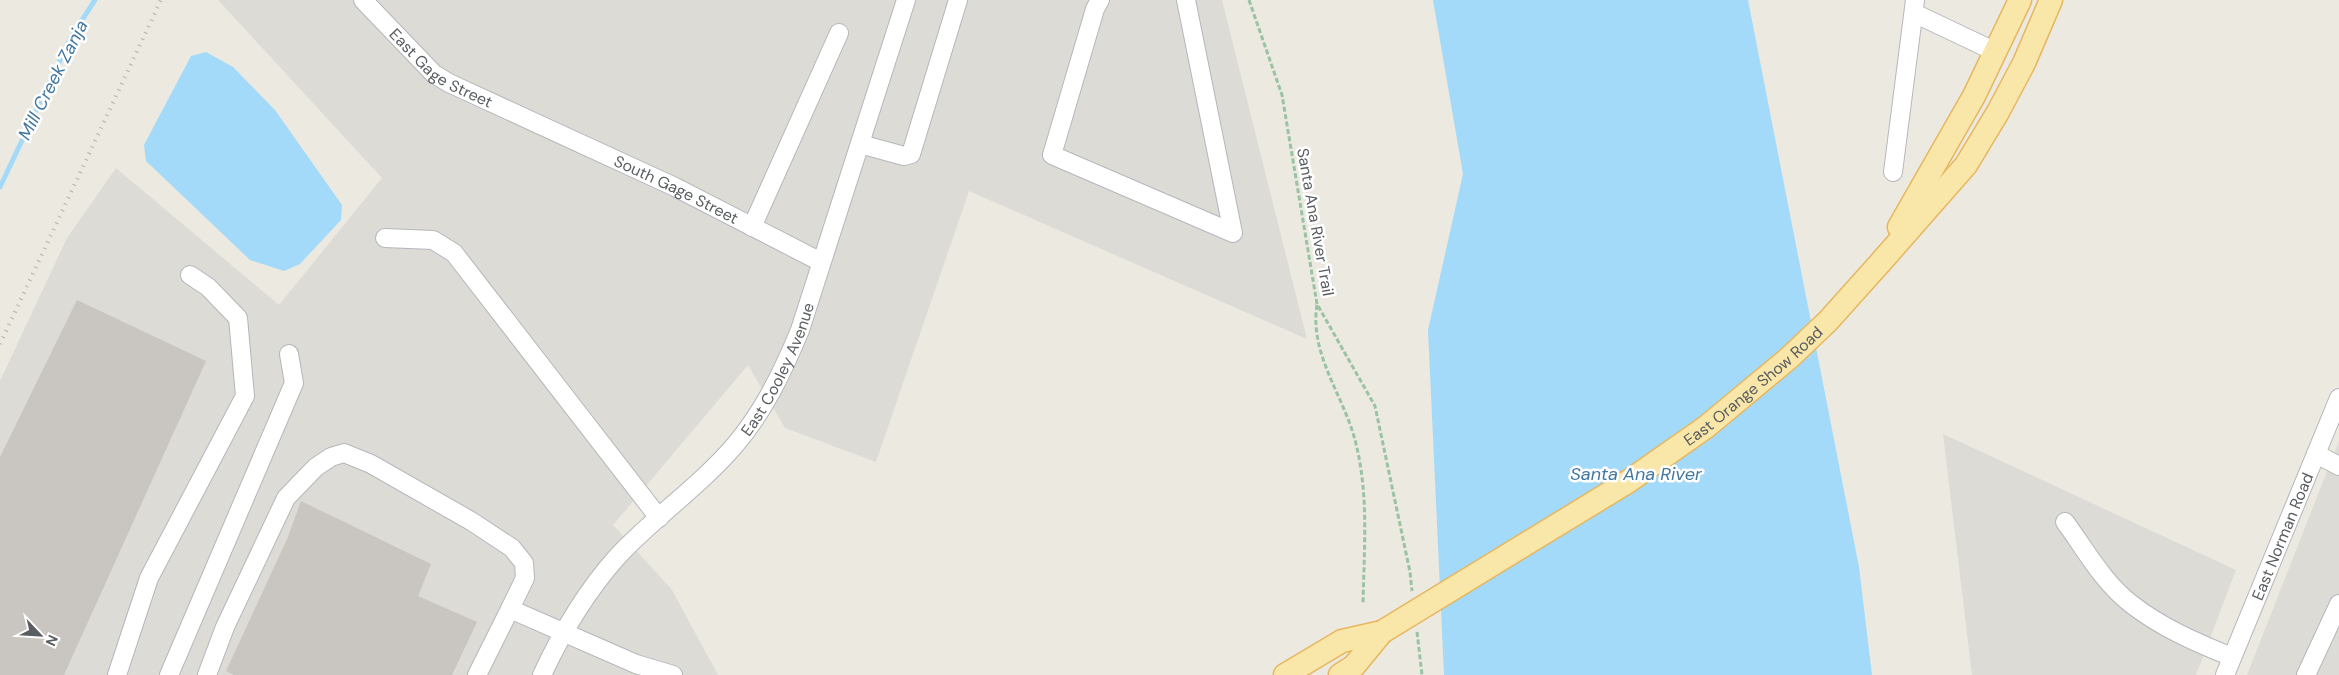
<svg xmlns="http://www.w3.org/2000/svg" width="2339" height="675" font-family="'DM Sans',sans-serif">
<style>
.industrial{fill:#dddbd6}
.water{fill:#a4daf9}
.lines{fill:none;stroke-linecap:round;stroke-linejoin:round}
.stream{stroke:#a4daf9;stroke-width:5}
.building{fill:#c9c5c0}
.minor-casing{stroke:#b4b7bb;stroke-width:20}
.major-casing{stroke:#e7b75f;stroke-width:25}
.path{stroke:#99c3a2;stroke-width:3;stroke-dasharray:5 2.5;stroke-linecap:butt}
.minor{stroke:#fff;stroke-width:18}
.major{stroke:#f9e6a9;stroke-width:22}
.rail{stroke:#b0b1b1;stroke-width:4;stroke-dasharray:1 6;stroke-linecap:butt}
.major-bridge-casing{stroke:#e7b75f;stroke-width:25;stroke-linecap:butt}
.major-bridge{stroke:#f9e6a9;stroke-width:22}
.labels{text-anchor:middle;stroke-width:5;stroke-linejoin:round;paint-order:stroke}
.street-label{font-size:16px;fill:#5a5e61;stroke:#fff}
.water-label{font-size:18px;font-style:italic;fill:#4177a1;stroke:#fff}
</style>
<rect width="100%" height="100%" fill="#ece9e1"/>
<!-- industrial -->
<g class="industrial">
<path d="M218,0H1222L1307,339L969,191L876,462L785,428L748,365L613,525L672,590L718,675H0V381L67,238L116,168L279,305L382,178Z"/>
<path d="M1943,434L2236,570L2196,675H1972Z"/>
<path d="M2339,441V675H2247Z"/>
</g>
<!-- water -->
<g class="water">
<path d="M1433,0H1748L1859,567L1872,675H1444L1428,330L1463,174Z"/>
<path d="M206,52L233,67L275,110L342,205L341,220L300,264L284,271L250,260L146,161L144,145L191,56Z"/>
</g>
<g class="lines">
<!-- stream -->
<path class="stream" d="M0,187L71,37L95,0"/>
</g>
<!-- building -->
<g class="building">
<path d="M77,300L206,361L64,675H0V457Z"/>
<path d="M301,501L431,564L418,596L477,622L452,675H234L226,671L288,537Z"/>
</g>
<g class="lines">
<defs>
<g id="minor">
<path id="s1" d="M363,0L434,74L449,83L675,187L821,262"/>
<path d="M1100,0L1095,9L1052,155L1233,233L1186,0"/>
<path d="M1914,13L1996,52"/>
<path d="M860,144L904,156L911,154L958,0"/>
<path d="M1893,172L1915,0"/>
<path d="M752,227L839,33"/>
<path d="M385,238L433,240L454,253L659,518"/>
<path d="M2316,454L2339,466"/>
<path d="M2065,522C2085,549 2103,582 2130,603C2160,627 2197,643 2232,657"/>
<path d="M117,675L149,578L245,396L238,318L208,287L190,275"/>
<path d="M169,675L294,383L289,354"/>
<path d="M207,675L225,627L286,498L316,467L331,457L344,453L371,464L471,521L512,548L524,563L525,578L510,609"/>
<path d="M477,675L510,609L636,664L673,675"/>
<path id="s2" d="M542,675C562,632 585,593 617,557C654,517 699,487 735,445C764,411 783,371 800,330L906,0"/>
<path id="s3" d="M2225,675L2339,398"/>
<path d="M2306,675L2339,604"/>
</g>
<g id="major">
<path d="M1899,227L1974,96L2020,0"/>
<path d="M1880,263L1966,165L1998,112L2024,63L2051,0"/>
<path d="M1285,675L1342,641L1382,632"/>
<path d="M1340,675L1354,666L1382,632"/>
</g>
</defs>
<!-- minor casing -->
<use href="#minor" class="minor-casing"/>
<!-- major casing -->
<use href="#major" class="major-casing"/>
<!-- path -->
<g class="path">
<path d="M1249,0L1282,95L1317,304L1375,406L1410,572L1412,591"/>
<path d="M1317,305C1309,355 1345,397 1356,444C1369,496 1364,550 1363,604"/>
<path d="M1417,632L1422,675"/>
</g>
<!-- minor -->
<use href="#minor" class="minor"/>
<!-- major -->
<use href="#major" class="major"/>
<!-- rail -->
<path class="rail" d="M0,344L161,0"/>
<defs>
<g id="major-bridge">
<path id="s4" d="M1382,632L1629,481L1706,427L1789,358L1828,321L1880,263"/>
</g>
</defs>
<!-- major-bridge casing -->
<use href="#major-bridge" class="major-bridge-casing"/>
<!-- major-bridge -->
<use href="#major-bridge" class="major-bridge"/>
</g>
<g class="labels">
<!-- street labels -->
<g class="street-label">
<text dy="6" stroke="none"><textPath href="#s1" startOffset="105">East Gage Street</textPath></text>
<text dy="6" stroke="none"><textPath href="#s1" startOffset="371">South Gage Street</textPath></text>
<text transform="translate(1316 222) rotate(80)" y="6">Santa Ana River Trail</text>
<text dy="6" stroke="none"><textPath href="#s2" startOffset="391">East Cooley Avenue</textPath></text>
<text dy="6" stroke="none"><textPath href="#s4" startOffset="446">East Orange Show Road</textPath></text>
<text dy="6" stroke="none"><textPath href="#s3" startOffset="150">East Norman Road</textPath></text>
</g>
<!-- water labels -->
<g class="water-label">
<text transform="translate(53 80) rotate(-63)" y="6">Mill Creek Zanja</text>
<text x="1636" y="480">Santa Ana River</text>
</g>
</g>
<!-- north arrow -->
<g transform="translate(40 635) rotate(115)" stroke="#ffffff" stroke-width="4" paint-order="stroke">
<path d="M0-4L9 19L0 12L-9 19Z" fill="#5a5e61"/>
<text y="-8" font-size="14" font-weight="bold" text-anchor="middle" fill="#5a5e61">N</text>
</g>
</svg>
